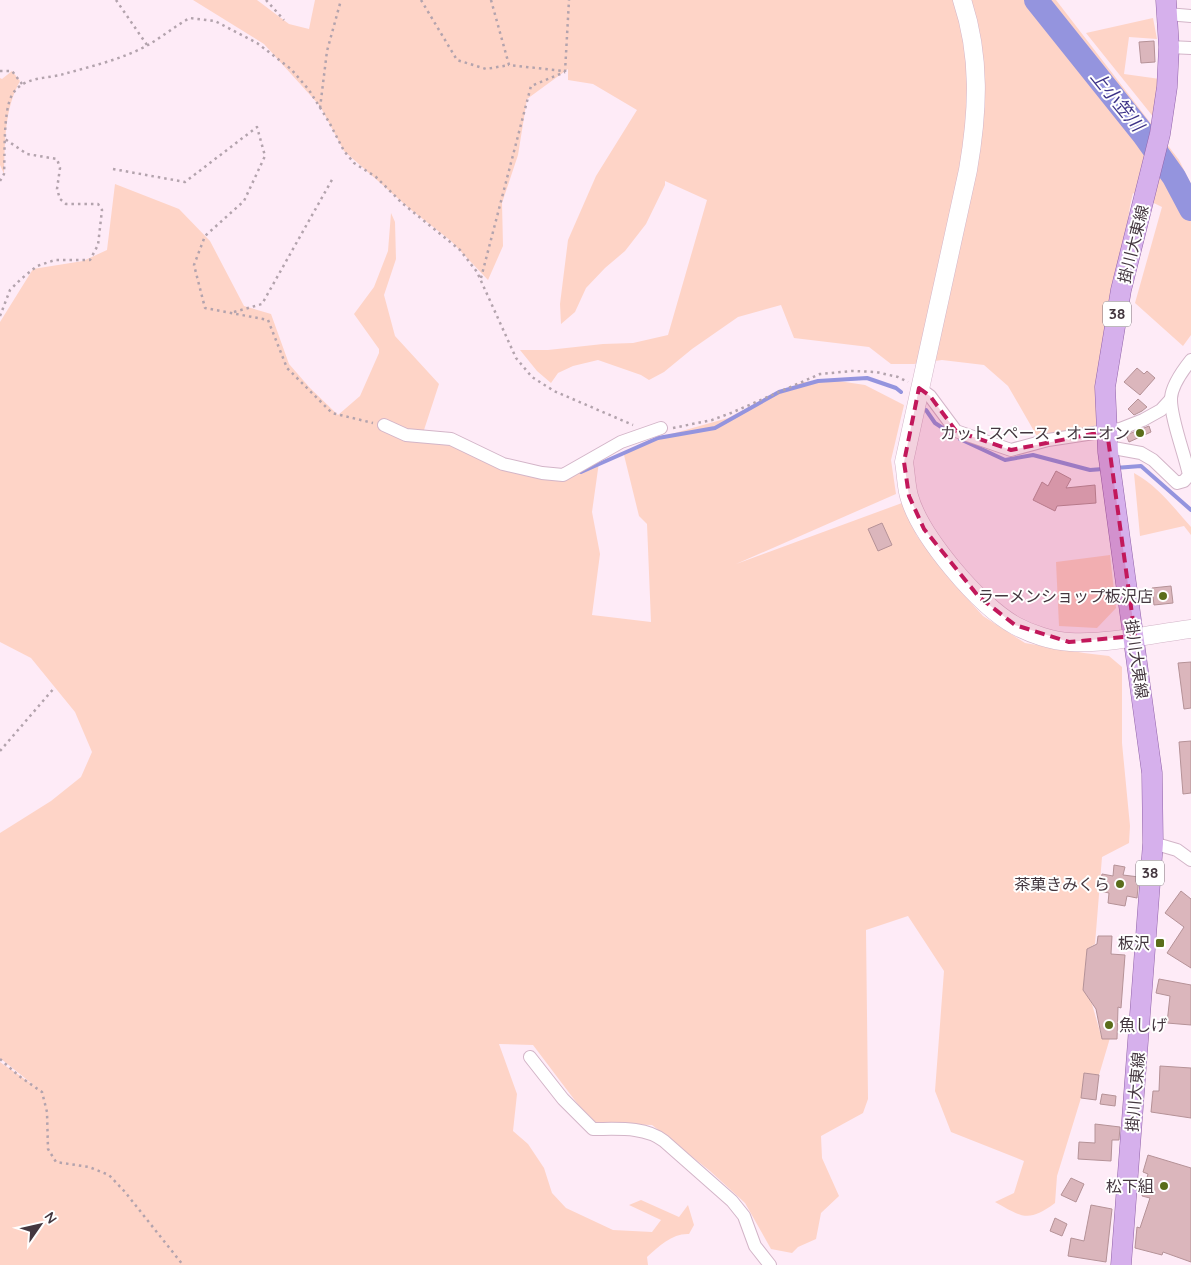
<svg xmlns="http://www.w3.org/2000/svg" width="1191" height="1265" font-family="Quicksand,'Noto Sans JP',sans-serif">
<style>
.green{fill:#fed4c7}
.lines{fill:none;stroke-linecap:round;stroke-linejoin:round}
.stream{stroke:#9494de;stroke-width:4}
.river{stroke:#9494de;stroke-width:24}
.building{fill:#dbb6bc;stroke:#b59297}
.street-casing{stroke:#d3b5c8;stroke-width:14}
.secondary-casing{stroke:#d3b5c8;stroke-width:19}
.primary-casing{stroke:#9163a8;stroke-width:21}
.path{stroke:#b3a3ad;stroke-width:2.5;stroke-dasharray:2.5 4;stroke-linecap:butt}
.street{stroke:#fff;stroke-width:12}
.secondary{stroke:#fff;stroke-width:18}
.primary{stroke:#d6b0ec;stroke-width:20}
.marked{fill:#c2185b;fill-opacity:0.2;stroke:#c2185b;stroke-width:4;stroke-dasharray:10 6;stroke-linejoin:round}
.poi-dot{fill:#5a6d1a;stroke:#fff;stroke-width:2}
.labels{text-anchor:middle;stroke-width:4;stroke-linejoin:round;paint-order:stroke}
.shield{fill:#fff;stroke:#7c7379;stroke-width:1}
.shield-label{font-size:15px;font-weight:bold;fill:#44373f}
.street-label{font-size:16px;fill:#44373f;stroke:#fff}
.poi-label{font-size:16px;fill:#44373f;stroke:#fff;text-anchor:end}
.water-label{font-size:18px;font-style:italic;fill:#3d3388;stroke:#fff}
</style>
<rect width="100%" height="100%" fill="#feebf7"/>
<!-- green -->
<g class="green">
<path d="M193,0H257L289,24L309,29L315,0H1056L1179,160L1191,184V335L1183,346L1135,303L1162,207L1133,193L1130,206L1098,423L1095,426L1038,438L1008,386L984,365L942,360L914,364H891L869,347L794,338L781,305L738,317L692,349L664,372L649,380L641,375L598,360L573,366L558,373L551,383L537,371L520,350H548L603,344L633,343L668,335L707,200L665,181V185L646,224L625,251L605,268L586,288L575,312L561,324L560,304L568,240L596,176L637,110L593,84L568,80V69L527,99L518,155L502,203L503,246L488,280L451,241L410,209L344,151L320,106L264,44Z"/>
<path d="M1153,18L1157,39L1129,37L1124,74L1160,79L1155,119L1086,33Z"/>
<path d="M12,71L20,81C4,110 5,142 4,174L0,165V78L2,79Z"/>
<path d="M115,184L179,209L210,241L244,306L271,314L289,364L310,388L338,415L360,396L379,353V349L354,314L374,287L388,251L391,213L395,222L396,259L384,295L395,336L439,384L424,430L503,464L562,475L600,455L592,512L600,554L592,615L651,622L647,524L639,516L624,455L650,440L728,418L766,398L803,382L832,380L865,385L904,405L891,460L896,494L736,564L902,503L917,536L955,585L983,616L1025,643L1084,653L1109,656L1122,667V743L1130,826L1129,843L1102,857L1095,944L1087,949L1083,990L1092,1004L1102,1039L1110,1038L1099,1075L1084,1073L1081,1098L1057,1176L1055,1203C1028,1223 1022,1217 995,1202L1014,1193L1024,1161L951,1132L935,1091L944,971L908,916L866,930L868,1099L863,1113L821,1136L822,1158L839,1196L821,1213L816,1239L798,1247L792,1253L771,1249L745,1203L710,1171L652,1125L592,1123L533,1045L499,1044L517,1094L513,1131L528,1144L544,1168L552,1193L566,1208L613,1230L652,1232L661,1220L629,1205L641,1200L679,1217L688,1205L694,1225L689,1234C673,1233 659,1246 647,1257L648,1265H0V1062L36,1087L0,1058V833L51,801L81,777L92,752L75,712L31,658L0,642V322L33,269L83,261L107,250Z"/>
<path d="M1134,473C1158,486 1173,507 1191,527V535L1184,526L1140,536Z"/>
<path d="M1110,555L1116,608L1097,628L1059,626L1056,562Z"/>
</g>
<g class="lines">
<!-- stream -->
<g class="stream">
<path d="M926,410L935,423L952,434"/>
<path d="M960,439L1005,460L1033,455L1090,470L1103,469"/>
<path d="M1115,468L1141,466L1191,510"/>
<path d="M581,472L658,438L715,428L779,392L818,381L867,378L896,388L901,392"/>
</g>
<!-- river -->
<path class="river" d="M1036,0L1144,135L1174,177L1191,209"/>
</g>
<!-- building -->
<g class="building">
<path d="M1154,41L1155,62L1141,63L1139,42Z"/>
<path d="M1137,368L1144,374L1147,371L1155,378L1140,395L1124,382Z"/>
<path d="M1138,399L1147,407L1142,411L1134,415L1128,409Z"/>
<path d="M1149,426L1151,432L1129,442L1126,435Z"/>
<path d="M1056,471L1071,479L1066,488L1095,485L1096,503L1057,506L1055,511L1033,500L1042,482L1048,486Z"/>
<path d="M882,523L892,545L878,551L868,529Z"/>
<path d="M1171,586L1173,603L1154,605L1152,588Z"/>
<path d="M1191,662V708L1184,709L1178,663Z"/>
<path d="M1191,741V793L1183,794L1179,742Z"/>
<path d="M1114,865L1125,867L1123,875L1139,877L1137,898L1127,896L1125,906L1108,903L1109,893L1100,891L1102,874L1113,876Z"/>
<path d="M1181,891L1191,899V968L1167,953L1184,927L1165,913Z"/>
<path d="M1098,936H1112L1111,954L1125,955L1121,1008L1118,1007L1117,1039H1102L1096,1009L1083,990L1087,949L1097,944Z"/>
<path d="M1159,979L1191,985V1025L1167,1023L1170,996L1156,993Z"/>
<path d="M1160,1066L1191,1068V1118L1151,1112L1153,1091H1159Z"/>
<path d="M1084,1073L1099,1075L1096,1100L1081,1098Z"/>
<path d="M1102,1094L1116,1096L1115,1106L1100,1104Z"/>
<path d="M1095,1124L1120,1127L1119,1140H1112L1111,1161L1078,1159L1079,1142L1095,1143Z"/>
<path d="M1148,1155L1191,1168V1262L1163,1252L1162,1255L1135,1248L1137,1227L1140,1228L1150,1198L1142,1196L1148,1174L1143,1172Z"/>
<path d="M1071,1178L1084,1184L1076,1202L1061,1195Z"/>
<path d="M1091,1205L1112,1209L1106,1262L1068,1256L1071,1238L1084,1241Z"/>
<path d="M1055,1218L1067,1224L1062,1236L1050,1231Z"/>
</g>
<g class="lines">
<defs>
<g id="street">
<path d="M1167,14L1191,16"/>
<path d="M1169,47L1191,48"/>
<path d="M919,388L930,396L956,431L1011,450L1048,440L1120,429L1143,420L1161,410L1171,399"/>
<path d="M384,425L406,435L451,439L503,464L542,473L563,475L621,442L661,428"/>
<path d="M1108,447L1141,453L1153,460L1177,483L1184,481L1189,475C1185,455 1170,417 1171,398C1172,385 1183,370 1191,360"/>
<path d="M1153,843L1177,850L1191,860"/>
<path d="M530,1057L563,1099L593,1129C616,1129 645,1126 664,1141L732,1201L744,1216L755,1246L770,1265"/>
</g>
<path id="secondary" d="M962,0C981,57 978,112 968,170L904,462C906,473 906,485 909,496C920,536 979,606 1016,626C1031,634 1052,641 1070,642C1109,644 1152,634 1191,629"/>
<path id="primary" d="M1121,1265L1153,843L1152,773L1108,452L1105,387L1121,290L1160,134L1167,87L1169,47L1166,0"/>
</defs>
<!-- street casing -->
<use href="#street" class="street-casing"/>
<!-- secondary casing -->
<use href="#secondary" class="secondary-casing"/>
<!-- primary casing -->
<use href="#primary" class="primary-casing"/>
<!-- path -->
<g class="path">
<path d="M116,0L147,45"/>
<path d="M266,0L284,20"/>
<path d="M421,0L457,60L486,69L509,65"/>
<path d="M491,0L509,65L563,71"/>
<path d="M0,71H12L22,84"/>
<path d="M565,72L569,0"/>
<path d="M320,108L327,51L341,0"/>
<path d="M113,169L185,182L257,127L265,156L244,201L205,236L194,265L205,308L268,320L287,368L332,413L373,423"/>
<path d="M0,181L4,174C5,155 3,111 12,95C23,76 47,79 64,74C92,66 123,59 148,45C162,37 175,26 190,18L215,21L257,43L291,69L309,90L329,122L344,151L354,163L376,177L402,203L460,250L477,272L516,358L532,377L554,391L633,425"/>
<path d="M481,278L531,86L565,72"/>
<path d="M234,312L262,304L333,178"/>
<path d="M0,316L10,290L21,279L37,266L55,260H90L98,245L102,210L98,204H66L60,199L57,189L60,168L57,159L27,154L5,139"/>
<path d="M673,428L712,420L731,413L820,374L852,371L876,372L898,377L908,382"/>
<path d="M0,751L55,687"/>
<path d="M0,1059L19,1076L42,1092L47,1112L48,1149L56,1162L89,1167L109,1175L125,1192L183,1265"/>
</g>
<!-- street -->
<use href="#street" class="street"/>
<!-- secondary -->
<use href="#secondary" class="secondary"/>
<!-- primary -->
<use href="#primary" class="primary"/>
</g>
<!-- marked area -->
<path class="marked" d="M919,388L930,396L956,431L1011,450L1107,431L1135,636L1069,642L1015,625L979,597L924,529L909,496L904,462Z"/>
<!-- markers -->
<g class="poi-dot">
<circle cx="1140" cy="433" r="5"/>
<circle cx="1163" cy="596" r="5"/>
<circle cx="1120" cy="884" r="5"/>
<rect x="1155" y="938" width="10" height="10" rx="2.5"/>
<circle cx="1109" cy="1025" r="5"/>
<circle cx="1164" cy="1186" r="5"/>
</g>
<g class="labels">
<!-- shield labels -->
<g class="shield">
<rect x="1103" y="301.5" width="28" height="25" rx="4"/>
<rect x="1136" y="860.5" width="28" height="25" rx="4"/>
</g>
<g class="shield-label">
<text x="1117" y="319">38</text>
<text x="1150" y="878">38</text>
</g>
<!-- street labels -->
<g class="street-label">
<text transform="translate(1133 244) rotate(-76)" y="6">掛川大東線</text>
<text transform="translate(1137 659) rotate(82)" y="6">掛川大東線</text>
<text transform="translate(1135 1092) rotate(-85)" y="6">掛川大東線</text>
</g>
<!-- poi labels -->
<g class="poi-label">
<text x="1130" y="439">カットスペース・オニオン</text>
<text x="1153" y="602">ラーメンショップ板沢店</text>
<text x="1110" y="890">茶菓きみくら</text>
<text x="1150" y="949">板沢</text>
<text x="1119" y="1031" text-anchor="start">魚しげ</text>
<text x="1154" y="1192">松下組</text>
</g>
<!-- water labels -->
<g class="water-label">
<text transform="translate(1117 101) rotate(51)" y="6">上小笠川</text>
</g>
</g>
<!-- north arrow -->
<g transform="translate(40 1225) rotate(56)" stroke="#ffffff" stroke-width="4" paint-order="stroke">
<path d="M0-4L9 19L0 12L-9 19Z" fill="#44373f"/>
<text y="-8" font-size="14" font-weight="bold" text-anchor="middle" fill="#44373f">N</text>
</g>
</svg>
